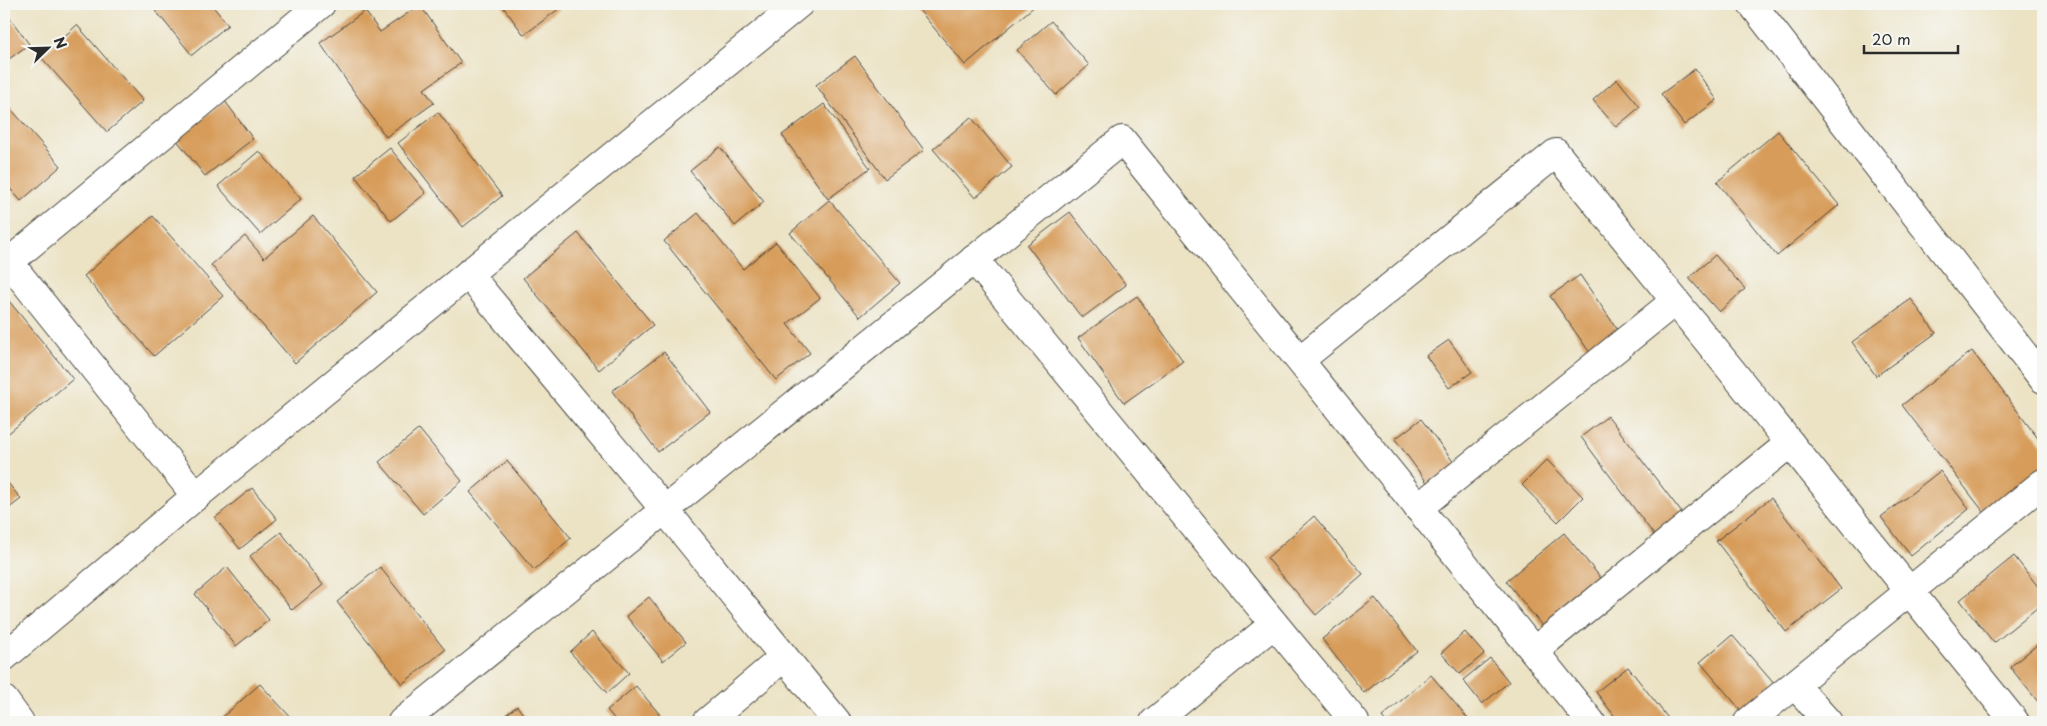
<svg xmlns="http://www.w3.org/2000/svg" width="2047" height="726" font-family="'Playpen Sans',sans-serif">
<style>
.building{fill:#d79c5a}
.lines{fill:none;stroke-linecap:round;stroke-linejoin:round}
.minor-casing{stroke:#484742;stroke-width:30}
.minor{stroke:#fff;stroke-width:28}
</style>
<rect width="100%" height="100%" fill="#f6f6f2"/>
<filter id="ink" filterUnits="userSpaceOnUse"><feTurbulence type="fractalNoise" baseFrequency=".02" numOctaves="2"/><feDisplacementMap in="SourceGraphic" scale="10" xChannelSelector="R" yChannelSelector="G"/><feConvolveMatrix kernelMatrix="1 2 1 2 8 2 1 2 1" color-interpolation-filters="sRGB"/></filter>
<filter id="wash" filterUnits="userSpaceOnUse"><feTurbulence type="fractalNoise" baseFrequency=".0096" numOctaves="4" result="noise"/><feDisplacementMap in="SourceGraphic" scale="20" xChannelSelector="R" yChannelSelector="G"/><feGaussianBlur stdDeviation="1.12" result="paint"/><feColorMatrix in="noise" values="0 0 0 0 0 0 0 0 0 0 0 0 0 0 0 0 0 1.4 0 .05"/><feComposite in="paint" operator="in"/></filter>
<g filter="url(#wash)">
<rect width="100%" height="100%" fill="#ece3c5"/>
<g id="blocks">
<!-- building -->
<g class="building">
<path d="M150,4H211L228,25L192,55Z"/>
<path d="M501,4H557L560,8L524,35Z"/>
<path d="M914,4H1037L965,65Z"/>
<path d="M420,5L461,63L424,89L434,103L386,137L320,43L365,11L380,32Z"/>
<path d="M4,10L29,44L4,63Z"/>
<path d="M1051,21L1089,65L1056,95L1017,50Z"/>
<path d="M77,25L143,101L107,132L41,57Z"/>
<path d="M855,56L924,150L885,179L816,85Z"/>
<path d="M1695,69L1717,100L1684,125L1661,94Z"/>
<path d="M1617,79L1640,107L1616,127L1593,100Z"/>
<path d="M4,101L61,166L21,201L4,182Z"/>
<path d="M225,101L253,139L205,176L176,139Z"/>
<path d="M824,104L870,168L828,199L782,135Z"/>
<path d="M438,112L502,196L463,227L398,143Z"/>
<path d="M971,117L1012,167L975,198L933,149Z"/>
<path d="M1778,131L1839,205L1777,256L1717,182Z"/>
<path d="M720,147L764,202L735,226L690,171Z"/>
<path d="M390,148L426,193L391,221L355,176Z"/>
<path d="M259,151L301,199L260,234L218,186Z"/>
<path d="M829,200L900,283L860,317L790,233Z"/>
<path d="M1070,212L1126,285L1082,318L1027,245Z"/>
<path d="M698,213L743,269L776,242L820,298L787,324L810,353L776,380L664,241Z"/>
<path d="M153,216L223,296L154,356L84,276Z"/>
<path d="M313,216L377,292L295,363L211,265L245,236L264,258Z"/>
<path d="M578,233L653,325L599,370L523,278Z"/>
<path d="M1715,255L1745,289L1719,312L1689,278Z"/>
<path d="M1580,275L1624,339L1595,360L1550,296Z"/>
<path d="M4,295L73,379L4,437Z"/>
<path d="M1137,296L1183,361L1124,403L1078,338Z"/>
<path d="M1911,299L1936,333L1876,376L1852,342Z"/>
<path d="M1449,340L1472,372L1449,388L1426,356Z"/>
<path d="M1972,351L2043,445V471L1986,515L1902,405Z"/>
<path d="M664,352L710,412L658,452L612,391Z"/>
<path d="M1608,416L1685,517L1657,539L1581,437Z"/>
<path d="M1421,419L1461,472L1434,492L1395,439Z"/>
<path d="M419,429L462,481L423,514L379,462Z"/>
<path d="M1547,460L1583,497L1558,522L1522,485Z"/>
<path d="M507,461L571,538L534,570L470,492Z"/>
<path d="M1940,471L1969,509L1911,556L1881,517Z"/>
<path d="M4,478L21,499L4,512Z"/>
<path d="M252,488L277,519L240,549L215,518Z"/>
<path d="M1771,498L1841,589L1786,632L1716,541Z"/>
<path d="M1314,516L1363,574L1316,615L1267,558Z"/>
<path d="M281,532L323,585L292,610L250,556Z"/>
<path d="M1564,533L1605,583L1547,632L1506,581Z"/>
<path d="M2014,556L2043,593V603L1994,643L1960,600Z"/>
<path d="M227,567L269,620L236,646L195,594Z"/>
<path d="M380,567L445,650L402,684L337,602Z"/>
<path d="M649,597L686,642L663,661L626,616Z"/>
<path d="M1375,598L1417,651L1364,693L1322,639Z"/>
<path d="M592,632L629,673L607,693L570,652Z"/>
<path d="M1465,632L1484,654L1460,674L1441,653Z"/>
<path d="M1732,635L1776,686L1744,714L1700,662Z"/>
<path d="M2043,640V708L2010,667Z"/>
<path d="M1490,658L1509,682L1482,704L1463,680Z"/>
<path d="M1628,667L1671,722H1619L1596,692Z"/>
<path d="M1431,675L1470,721L1386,722L1382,717Z"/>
<path d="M260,684L295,722H221L219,720Z"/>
<path d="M636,686L666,722H617L607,710Z"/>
<path d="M517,706L529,722H497Z"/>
</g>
</g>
</g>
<g filter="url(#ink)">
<use href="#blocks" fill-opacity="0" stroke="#484742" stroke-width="1"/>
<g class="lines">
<defs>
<g id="minor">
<path d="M1752,4L2043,379"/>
<path d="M4,256L196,496"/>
<path d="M974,259L1355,722"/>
<path d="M9,262L321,4"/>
<path d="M468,274L665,510L837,722"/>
<path d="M1300,360L1556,153L2015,722"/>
<path d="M1418,508L1675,301"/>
<path d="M1534,651L1790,443"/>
<path d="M4,657L196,496L799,4"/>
<path d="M1795,685L1828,722"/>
<path d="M4,700L20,722"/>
<path d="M402,722L1122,140L1591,722"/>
<path d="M707,722L784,657"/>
<path d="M1154,722L1274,624"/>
<path d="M1748,722L2043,483"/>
</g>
</defs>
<!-- minor casing -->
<use href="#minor" class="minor-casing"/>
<!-- minor -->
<use href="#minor" class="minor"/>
</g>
</g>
<!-- margin -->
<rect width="2047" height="726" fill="none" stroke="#f6f6f2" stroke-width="20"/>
<!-- north arrow -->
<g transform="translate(48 48) rotate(67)" stroke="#f6f6f2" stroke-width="4" paint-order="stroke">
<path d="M0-4L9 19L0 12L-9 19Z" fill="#2b2b2b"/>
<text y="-8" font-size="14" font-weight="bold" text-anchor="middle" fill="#2b2b2b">N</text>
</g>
<!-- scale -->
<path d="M1864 45v8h94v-8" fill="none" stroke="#2b2b2b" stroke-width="2.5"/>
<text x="1872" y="45" font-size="15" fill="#2b2b2b" stroke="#f6f6f2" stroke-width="4" paint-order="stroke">20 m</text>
</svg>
